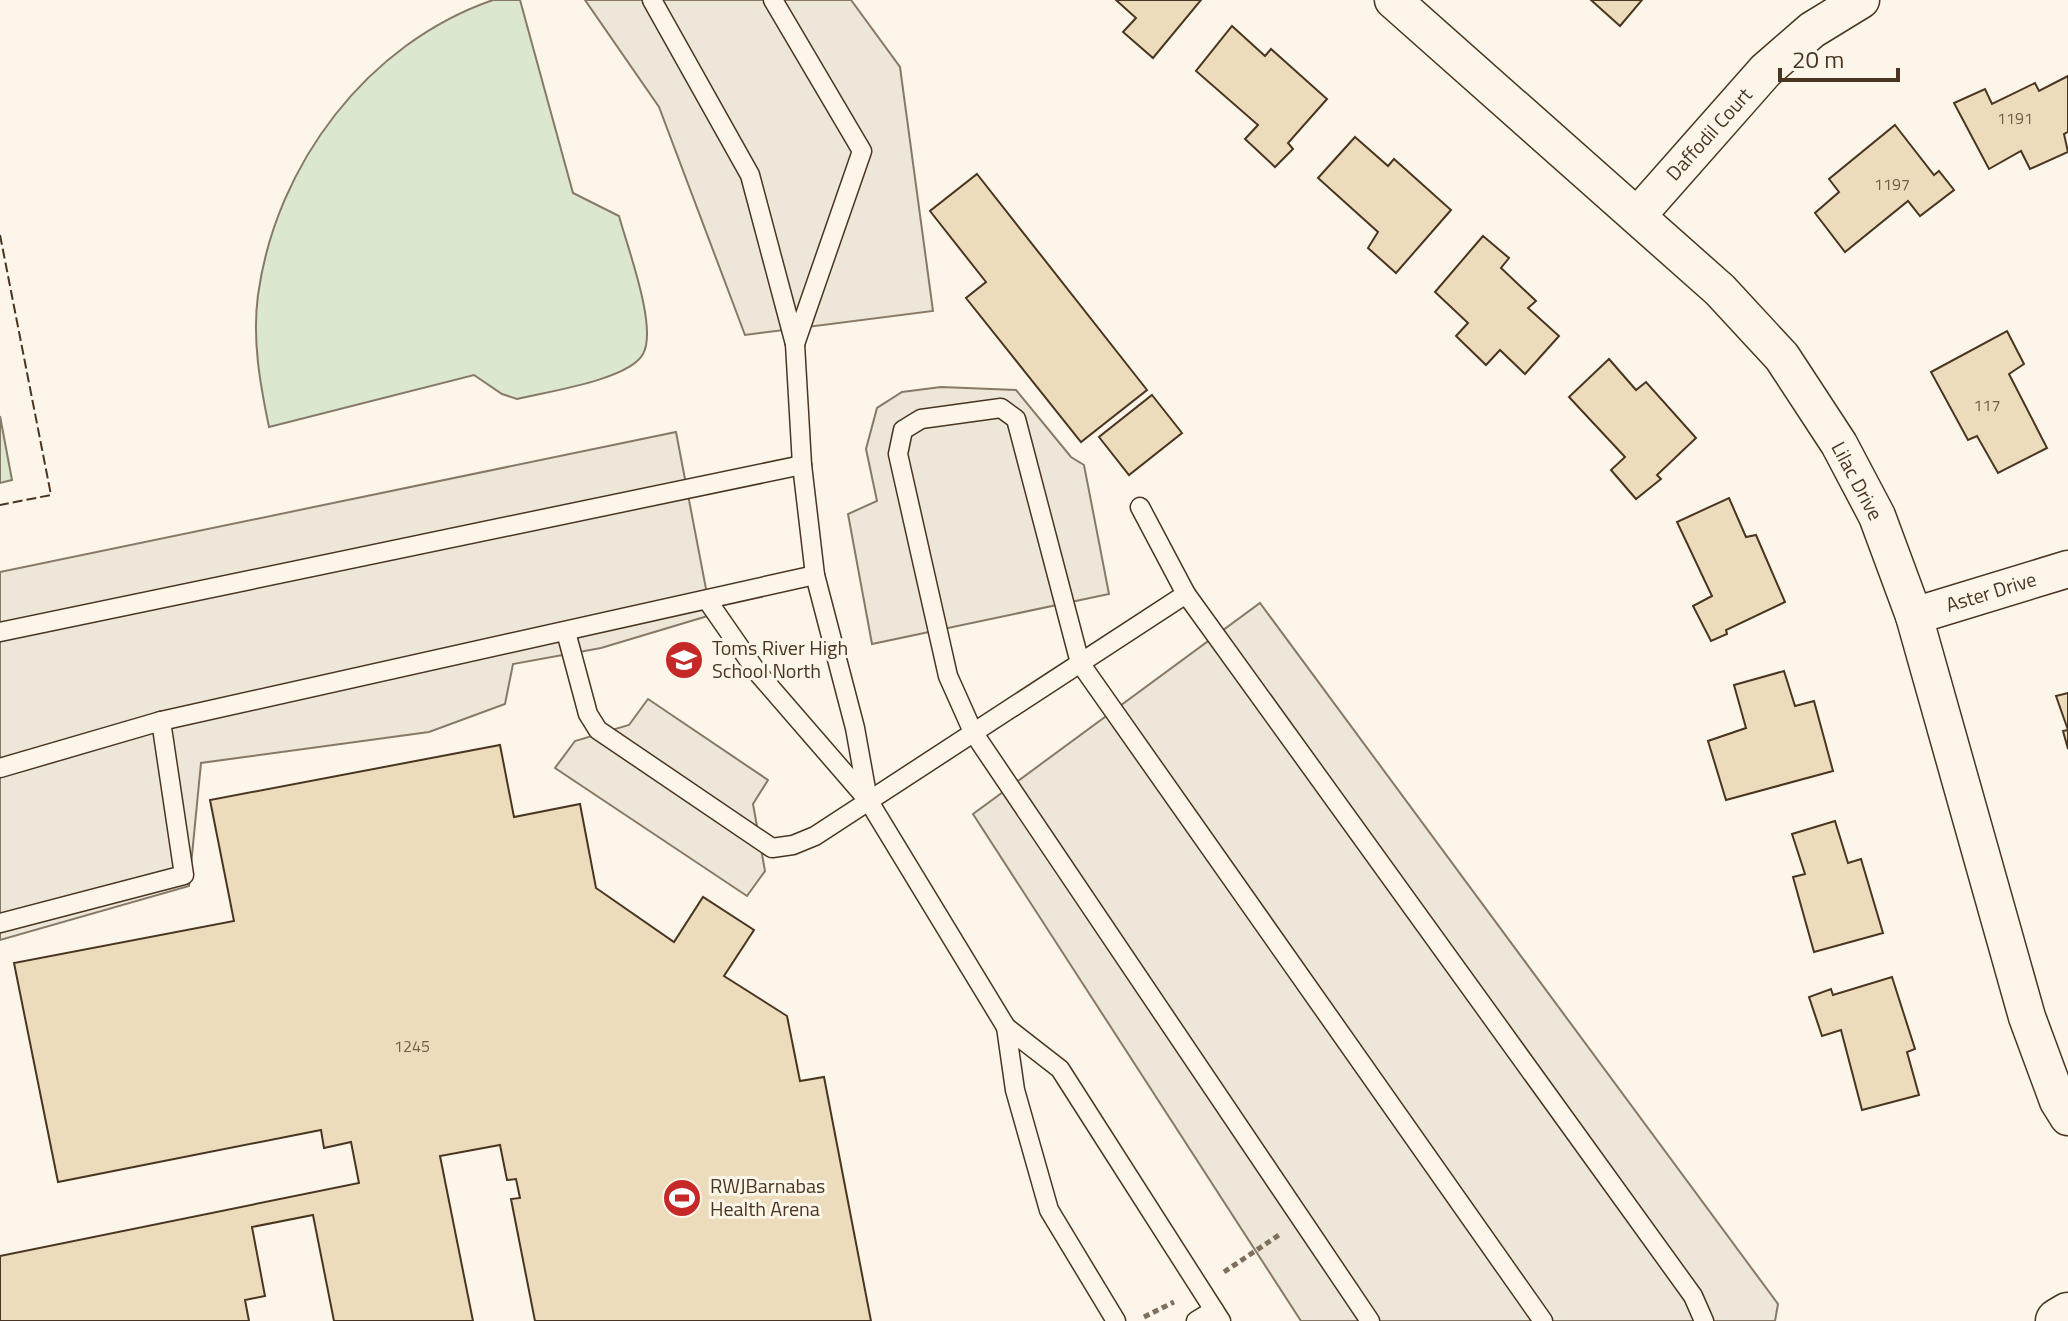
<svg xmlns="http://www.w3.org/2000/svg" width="2068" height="1321" font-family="'Titillium Web',sans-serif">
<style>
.green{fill:#dce7d0;stroke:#887966;stroke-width:2}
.parking{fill:#ede7d9;stroke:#887966;stroke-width:2}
.building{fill:#ecdcbc;stroke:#4a3520;stroke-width:2}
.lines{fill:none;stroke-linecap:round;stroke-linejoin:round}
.lane-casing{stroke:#4a3520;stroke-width:21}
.street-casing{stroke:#4a3520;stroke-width:39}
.secondary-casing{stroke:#4a3520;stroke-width:47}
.path{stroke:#7f6f5c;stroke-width:5;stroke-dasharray:6 4;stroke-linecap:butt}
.lane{stroke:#fbf6e9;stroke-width:18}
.street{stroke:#fbf6e9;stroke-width:36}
.secondary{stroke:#fbf6e9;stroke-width:44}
.fence{stroke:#4a3520;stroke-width:2;stroke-dasharray:10 4;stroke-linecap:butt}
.labels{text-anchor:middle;stroke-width:6;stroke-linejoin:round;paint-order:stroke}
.number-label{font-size:16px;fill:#725f47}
.street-label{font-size:20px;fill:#4a3520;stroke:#fbf6e9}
.poi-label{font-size:20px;fill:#4a3520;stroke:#fbf6e9;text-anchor:start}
</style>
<rect width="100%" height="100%" fill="#fbf6e9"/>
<!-- green -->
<g class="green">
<path d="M493,0H520L573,193L619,216C627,246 658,328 643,354C629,380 545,392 517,399L502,394L474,375L269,427C260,384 252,339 258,295C276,164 368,43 493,0Z"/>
<path d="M0,416L12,480L0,483Z"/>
</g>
<!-- parking -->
<g class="parking">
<path d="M585,0H851L900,67L933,311L745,335L659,107Z"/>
<path d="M941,387L1016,390L1071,457L1084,465L1109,594L872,644L848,514L877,501L866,449L877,408L902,392Z"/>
<path d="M676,432L711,615L601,648L513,664L505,704L429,732L201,763L189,886L0,940V572Z"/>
<path d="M1260,603L1778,1304L1775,1321H1301L973,814Z"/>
<path d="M648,699L768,780L753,804L765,871L747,896L555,768L575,741L629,725Z"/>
</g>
<!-- building -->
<g class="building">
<path d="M1116,0H1201L1153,58L1123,32L1136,18Z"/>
<path d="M1591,0H1642L1620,26Z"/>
<path d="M1232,26L1265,56L1271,49L1327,99L1288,143L1293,149L1275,167L1245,139L1258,125L1196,71Z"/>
<path d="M2068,76V132L2064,134L2068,152L2030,169L2021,151L1989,169L1954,103L1985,89L1992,104L2035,83L2039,91Z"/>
<path d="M1895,125L1934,175L1939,171L1954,190L1920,216L1908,201L1845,252L1815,213L1839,192L1829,179Z"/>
<path d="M1355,137L1388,166L1394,159L1451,210L1396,273L1368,248L1378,232L1318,178Z"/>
<path d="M977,174L1147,390L1081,442L966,298L986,282L930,211Z"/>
<path d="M1483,236L1509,258L1501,268L1536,301L1528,308L1559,336L1525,374L1500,350L1486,365L1456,336L1468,323L1435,292Z"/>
<path d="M2007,331L2024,364L2009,374L2047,448L1998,473L1977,436L1968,440L1931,372Z"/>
<path d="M1609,359L1636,390L1646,382L1696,438L1657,475L1661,479L1636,499L1611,470L1625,457L1569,397Z"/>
<path d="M1152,395L1182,433L1129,475L1099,437Z"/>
<path d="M1729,498L1746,537L1756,535L1785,602L1726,630L1727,634L1711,641L1693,606L1712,596L1677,522Z"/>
<path d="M1784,671L1795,706L1814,701L1833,771L1726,800L1708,741L1746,728L1734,685Z"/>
<path d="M2068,693V749L2063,731L2068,730L2056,696Z"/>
<path d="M500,745L514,817L580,804L596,888L674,942L703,897L754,930L724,976L787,1016L800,1081L824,1077L871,1321H535L511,1199L520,1198L516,1179L507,1180L500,1145L440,1156L473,1321H334L313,1215L252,1227L265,1296L245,1300L249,1321H0V1256L359,1183L351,1142L324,1148L321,1130L58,1182L14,963L234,921L210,800Z"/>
<path d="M1835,821L1848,863L1861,859L1883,933L1814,952L1793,877L1805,874L1792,834Z"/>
<path d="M1892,977L1915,1049L1907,1052L1919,1095L1862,1110L1841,1030L1822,1036L1809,997L1831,989L1833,995Z"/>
</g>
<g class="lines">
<defs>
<g id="lane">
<path d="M652,0L750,175L795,344L802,465L815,575L855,728L868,800"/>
<path d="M773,0L862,151L795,344"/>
<path d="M1140,507L1186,594"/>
<path d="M707,600L757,672L868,800L1006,1027"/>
<path d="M0,632L802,465"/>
<path d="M566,632L588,714L598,730L772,848L793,845L815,836L1186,594L1693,1296L1704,1321"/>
<path d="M0,768L161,721L815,575"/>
<path d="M0,923L184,875L161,721"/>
<path d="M1116,1321L1049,1210L1015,1090L1006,1027L1060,1069L1221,1321"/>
<path d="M1196,1321L1214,1310"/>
<path d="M1370,1321L973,732L948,676L898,454L903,430L921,419L1001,408L1016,419L1080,663L1543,1321"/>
</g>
<g id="street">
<path d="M1393,0L1720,290L1782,357L1839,444L1877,516L1914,616L2027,1017L2058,1101L2068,1117"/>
<path d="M1637,216L1766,70L1812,30L1861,0"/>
<path d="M1914,616L2068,569"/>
</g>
<path id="secondary" d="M2058,1321L2068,1315"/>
</defs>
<!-- lane casing -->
<use href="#lane" class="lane-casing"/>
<!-- street casing -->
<use href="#street" class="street-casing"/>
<!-- secondary casing -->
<use href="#secondary" class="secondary-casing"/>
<!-- path -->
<g class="path">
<path d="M1224,1272L1279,1235"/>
<path d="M1144,1317L1174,1302"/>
</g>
<!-- lane -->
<use href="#lane" class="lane"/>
<!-- street -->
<use href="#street" class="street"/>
<!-- secondary -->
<use href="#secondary" class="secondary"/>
<!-- fence -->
<path class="fence" d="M0,235L51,495L0,505"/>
</g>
<!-- icons -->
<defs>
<symbol id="school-disc" viewBox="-11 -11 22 22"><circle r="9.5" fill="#c62828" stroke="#fbf6e9"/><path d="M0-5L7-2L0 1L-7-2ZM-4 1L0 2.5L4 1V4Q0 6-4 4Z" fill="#fff"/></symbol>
<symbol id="stadium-disc" viewBox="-11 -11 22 22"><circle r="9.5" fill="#c62828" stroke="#fbf6e9"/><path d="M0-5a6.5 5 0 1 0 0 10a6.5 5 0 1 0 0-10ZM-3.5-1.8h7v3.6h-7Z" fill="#fff"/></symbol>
</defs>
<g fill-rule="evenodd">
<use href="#school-disc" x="662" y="638" width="44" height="44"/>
<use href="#stadium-disc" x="660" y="1176" width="44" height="44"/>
</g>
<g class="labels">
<!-- number labels -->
<g class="number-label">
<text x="2015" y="124">1191</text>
<text x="1892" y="190">1197</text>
<text x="1987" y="411">117</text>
<text x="412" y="1052">1245</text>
</g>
<!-- street labels -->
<g class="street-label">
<text transform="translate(1709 134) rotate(-48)" y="7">Daffodil Court</text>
<text transform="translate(1857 481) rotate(62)" y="7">Lilac Drive</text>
<text transform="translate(1991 592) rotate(-17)" y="7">Aster Drive</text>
</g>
<!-- poi labels -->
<g class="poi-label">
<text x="712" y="655">Toms River High<tspan x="712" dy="23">School North</tspan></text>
<text x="710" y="1193">RWJBarnabas<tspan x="710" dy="23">Health Arena</tspan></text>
</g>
</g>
<!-- scale -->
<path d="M1780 68v12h118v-12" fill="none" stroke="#4a3520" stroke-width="4"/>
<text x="1792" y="68" font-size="24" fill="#4a3520" stroke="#fbf6e9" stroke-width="6" paint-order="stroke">20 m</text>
</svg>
